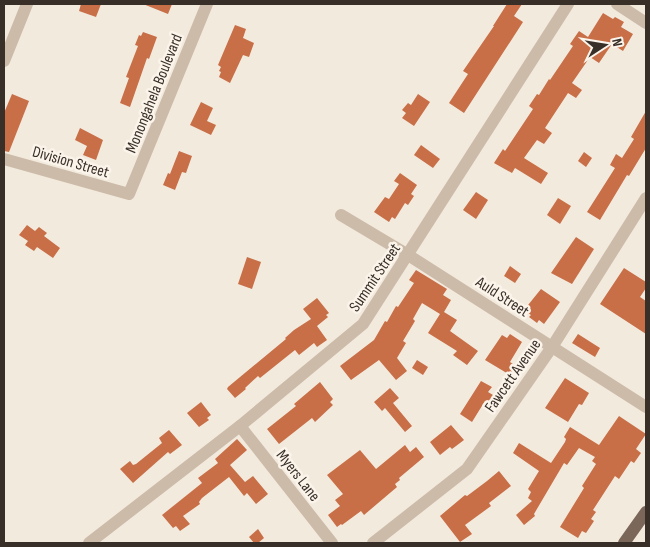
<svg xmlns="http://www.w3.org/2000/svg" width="650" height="547" font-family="'Sofia Sans Condensed',sans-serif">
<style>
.building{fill:#c86f47}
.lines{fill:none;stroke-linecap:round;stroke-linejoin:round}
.minor{stroke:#ccbba9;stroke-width:12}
.major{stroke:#7b675a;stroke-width:12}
.labels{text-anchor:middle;stroke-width:5;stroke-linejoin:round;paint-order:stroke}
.street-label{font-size:16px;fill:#392f29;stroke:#faf4ea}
</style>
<rect width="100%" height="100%" fill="#f3eade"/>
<!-- building -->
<g class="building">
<path d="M81,4H101L96,17L79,11Z"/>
<path d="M143,4H172L168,14Z"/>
<path d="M507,4H522L514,16L523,22L464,113L449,103L468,74L463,71L494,26H493Z"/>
<path d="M603,13L613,19L615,17L624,22L621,27L633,34L623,51L612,44L599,63L590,57L572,83L582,90L576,98L568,93L545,128L552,133L544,144L537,140L524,158L548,173L541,184L515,168L512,173L494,163L503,149L505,151L533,109L529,106L537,94L539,95L549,79L550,80L573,46L570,44L579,31L588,37Z"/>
<path d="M235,25L246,29L243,38L254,43L249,57L243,55L230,83L219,77L221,72L219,71L221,67L218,65Z"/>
<path d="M143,32L157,37L149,59L147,58L130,107L120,103L129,78L126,77L138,46L135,45L139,35L141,36Z"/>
<path d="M12,94L29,101L9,152L4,151V113Z"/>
<path d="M418,94L430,102L414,126L402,118L406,113L402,110L408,103L411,105Z"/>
<path d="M201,102L213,108L207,121L216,125L211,135L190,125Z"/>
<path d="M646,111V148L629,176L627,175L600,220L587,212L615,168L610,165L616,154L622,158L634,139L631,137Z"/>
<path d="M80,128L103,140L96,160L83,155L87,146L75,140Z"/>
<path d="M421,145L440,159L433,168L414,155Z"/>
<path d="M179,151L192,156L186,173L182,172L175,190L163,185L168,173L170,174Z"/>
<path d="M584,152L592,158L586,167L578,161Z"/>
<path d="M400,173L417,185L411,194L414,196L408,205L405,203L395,219L392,217L389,222L374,212L385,197L389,199L399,184L394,181Z"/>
<path d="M476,192L488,200L476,219L463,210Z"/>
<path d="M558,198L571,206L560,224L547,215Z"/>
<path d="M27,225L35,231L39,227L47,233L44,236L60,248L53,258L37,247L34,251L25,245L28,241L19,235Z"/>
<path d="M576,237L594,249L572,284L551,273Z"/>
<path d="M247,257L261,262L252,289L238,284Z"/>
<path d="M510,266L521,274L515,283L504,276Z"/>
<path d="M624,268L646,282V288L640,297L646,301V334L600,304Z"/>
<path d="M416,270L447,289L443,295L451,300L444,312L457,320L450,331L478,351L467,365L453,355L457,351L428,333L440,314L422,303L413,319L415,321L403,341L406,343L397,358L407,371L396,380L379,360L351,380L340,366L374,340L385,321L387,322L396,306L398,307L414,283L409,280Z"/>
<path d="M541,289L560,302L544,324L539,320L537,323L529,317L531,315L524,310Z"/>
<path d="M317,298L329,313L326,315L328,317L317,326L327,340L317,347L314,343L299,355L295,350L260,378L258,376L245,388L246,389L235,398L227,389L228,387L286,339L285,338L294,330L311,319L303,309Z"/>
<path d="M510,334L522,342L510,362L516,366L510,375L485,360L502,335L507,338Z"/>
<path d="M578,334L600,348L595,357L572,343Z"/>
<path d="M417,360L428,367L423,375L412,368Z"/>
<path d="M565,378L589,393L582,405L579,404L568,422L545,408Z"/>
<path d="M481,381L492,387L488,392L493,395L489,403L485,401L472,422L460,414Z"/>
<path d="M320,382L333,399L330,402L333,405L315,422L312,418L279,444L267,429L296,406L294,404Z"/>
<path d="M390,388L399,398L393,403L412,426L405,432L385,408L382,411L374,402Z"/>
<path d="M201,402L211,415L207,418L209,420L199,427L187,413Z"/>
<path d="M619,416L646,434L636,449L641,453L634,463L631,461L619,479L615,476L593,510L596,512L591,519L594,521L586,533L582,531L578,538L560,527L584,488L582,486L596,464L592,461L595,457L579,448L567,465L564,463L534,514L535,516L524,525L516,515L532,501L528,498L531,492L528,489L539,471L513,453L519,443L551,463L565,442L566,439L564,437L570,427L599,445Z"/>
<path d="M451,425L464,440L452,449L450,447L440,455L430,442Z"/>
<path d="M169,430L182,445L170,454L168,452L133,483L120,469L130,461L133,465L136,464L162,443L159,438Z"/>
<path d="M237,439L247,450L230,465L245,482L253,476L268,494L256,504L247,493L244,496L229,477L202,498L199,502L200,504L183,516L190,524L180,531L176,526L173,528L162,515L202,483L198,478L218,463L215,459Z"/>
<path d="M405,445L410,452L416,447L424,457L399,478L400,480L395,484L397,487L364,515L361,511L342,525L341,524L337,527L328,515L340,506L335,500L343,494L327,475L360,450L376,469Z"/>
<path d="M499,471L511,486L489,503L491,506L465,525L472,534L460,542L440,516L465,495L467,496L487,481Z"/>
<path d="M258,529L264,538L258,543H254L249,537Z"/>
</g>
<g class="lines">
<!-- minor -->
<g class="minor">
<path d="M617,4L646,23"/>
<path d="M4,61L27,4"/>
<path d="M4,159L129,194L207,4"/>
<path d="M341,215L408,255L646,407"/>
<path d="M240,426L332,543"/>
<path d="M89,543L240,426L363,324L568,4"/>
<path d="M373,543L467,469L552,347L646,198"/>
</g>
<!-- major -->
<path class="major" d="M624,543L646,512"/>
</g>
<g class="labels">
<!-- street labels -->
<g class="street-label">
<text transform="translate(153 93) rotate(-68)" y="6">Monongahela Boulevard</text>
<text transform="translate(71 161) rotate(16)" y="6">Division Street</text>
<text transform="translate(374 277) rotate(-56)" y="6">Summit Street</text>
<text transform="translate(503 296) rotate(33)" y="6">Auld Street</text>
<text transform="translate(512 375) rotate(-55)" y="6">Fawcett Avenue</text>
<text transform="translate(299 475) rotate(52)" y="6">Myers Lane</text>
</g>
</g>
<!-- border -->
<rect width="650" height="547" fill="none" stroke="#392f29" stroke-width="10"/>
<!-- north arrow -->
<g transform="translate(605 45) rotate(78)" stroke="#faf4ea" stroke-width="4" paint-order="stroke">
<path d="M0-4L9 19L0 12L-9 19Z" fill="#392f29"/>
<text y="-8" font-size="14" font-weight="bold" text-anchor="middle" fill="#392f29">N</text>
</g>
</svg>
